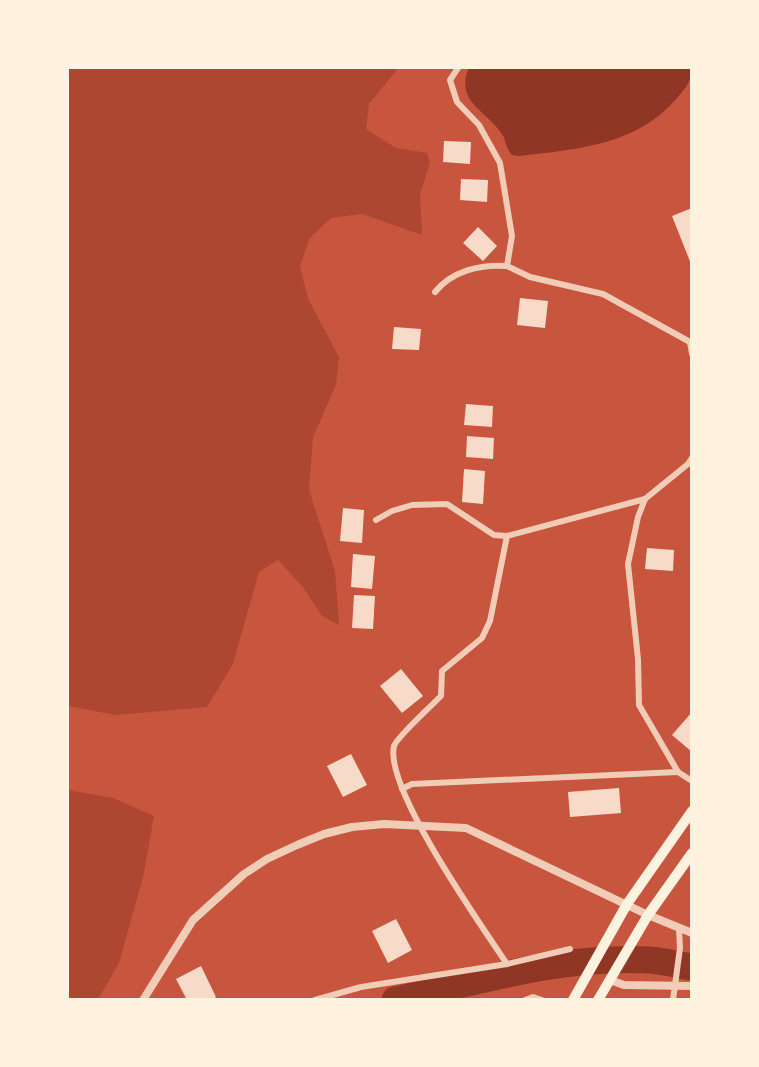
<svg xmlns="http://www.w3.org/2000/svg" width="759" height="1067" font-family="Ubuntu,sans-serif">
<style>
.green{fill:#ae4732}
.water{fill:#8f3625}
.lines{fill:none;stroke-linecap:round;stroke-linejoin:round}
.river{stroke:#8f3625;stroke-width:27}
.building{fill:#f7dbc8}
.minor{stroke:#f1ccb7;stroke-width:6}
.tertiary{stroke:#f1ccb7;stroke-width:8}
.trunk{stroke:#fff3e0;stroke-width:10}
</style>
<rect width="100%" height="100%" fill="#c8553d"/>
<!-- green -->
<g class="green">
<path d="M68,68H398L369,104L366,129L396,148L427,153L430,163L420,194L422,235L362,214L331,218L309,239L300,266L308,299L339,357L336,385L313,437L309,490L335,571L339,625L322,616L303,587L278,560L259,572L233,664L207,707L116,715L68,706Z"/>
<path d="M68,790L113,798L154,816L143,877L119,963L98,999H68Z"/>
</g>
<!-- water -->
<path class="water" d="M469,68H691C692,81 685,89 676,99C636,146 576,149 519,156L512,155C505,147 507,142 502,134C487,111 454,101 469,68Z"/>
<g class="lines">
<!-- river -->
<path class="river" d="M395,1000C480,981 562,955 650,960C664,961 678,965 692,967"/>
</g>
<!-- building -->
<g class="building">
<path d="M444,141L471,142L470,164L443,162Z"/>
<path d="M461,179L488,180L487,202L460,200Z"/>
<path d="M692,208V264H691L672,216Z"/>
<path d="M478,227L497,246L483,261L463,243Z"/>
<path d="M520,298L548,301L545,328L517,325Z"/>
<path d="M394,327L421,329L419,350L392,349Z"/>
<path d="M466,404L493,406L492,427L464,425Z"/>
<path d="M467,436L494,438L493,459L466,457Z"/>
<path d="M464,469L485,471L483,504L462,502Z"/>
<path d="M343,508L364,510L362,543L340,541Z"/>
<path d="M647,548L674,550L673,571L645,569Z"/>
<path d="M353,554L375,556L372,589L351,587Z"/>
<path d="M354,595L375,596L373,629L352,628Z"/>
<path d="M401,669L423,696L402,713L380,686Z"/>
<path d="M692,712V752L672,735Z"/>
<path d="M351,754L367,785L343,797L327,766Z"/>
<path d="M619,788L621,813L570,817L568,792Z"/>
<path d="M396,919L412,950L388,963L372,931Z"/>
<path d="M201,966L216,997L212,1000H187L176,979Z"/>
</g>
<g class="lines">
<!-- minor -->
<g class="minor">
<path d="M458,68L450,80L457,102L479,125L500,163L512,236L507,266L530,277L603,294L690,342"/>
<path d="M435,292C452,271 480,264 507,266"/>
<path d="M690,342L692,354"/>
<path d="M645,499L638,517L628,564L638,659L639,705L678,772L692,781"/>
<path d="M376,520L392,511L412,505L447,504L494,535L507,536"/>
<path d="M402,789L412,784L678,772"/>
<path d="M507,964C481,925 384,788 394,746C396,738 432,705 441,696L442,671L482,638L490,621L507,536L645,499L688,464L692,458"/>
<path d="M315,1000L361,987L507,964L570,949"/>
<path d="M525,1000L533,997L542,1000"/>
<path d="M673,1000L680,948L679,929"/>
</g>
<!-- tertiary -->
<g class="tertiary">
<path d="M610,980L624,985L692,986"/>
<path d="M143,1000L193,920L244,874L267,859L297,845L324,834L352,827L384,824L466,828L648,915L692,933"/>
</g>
<!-- trunk -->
<g class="trunk">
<path d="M573,1000L627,904L692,811"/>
<path d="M598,1000L648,915L692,853"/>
</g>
</g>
<!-- border -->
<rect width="759" height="1067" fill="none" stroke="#fff3e0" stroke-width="138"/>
</svg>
